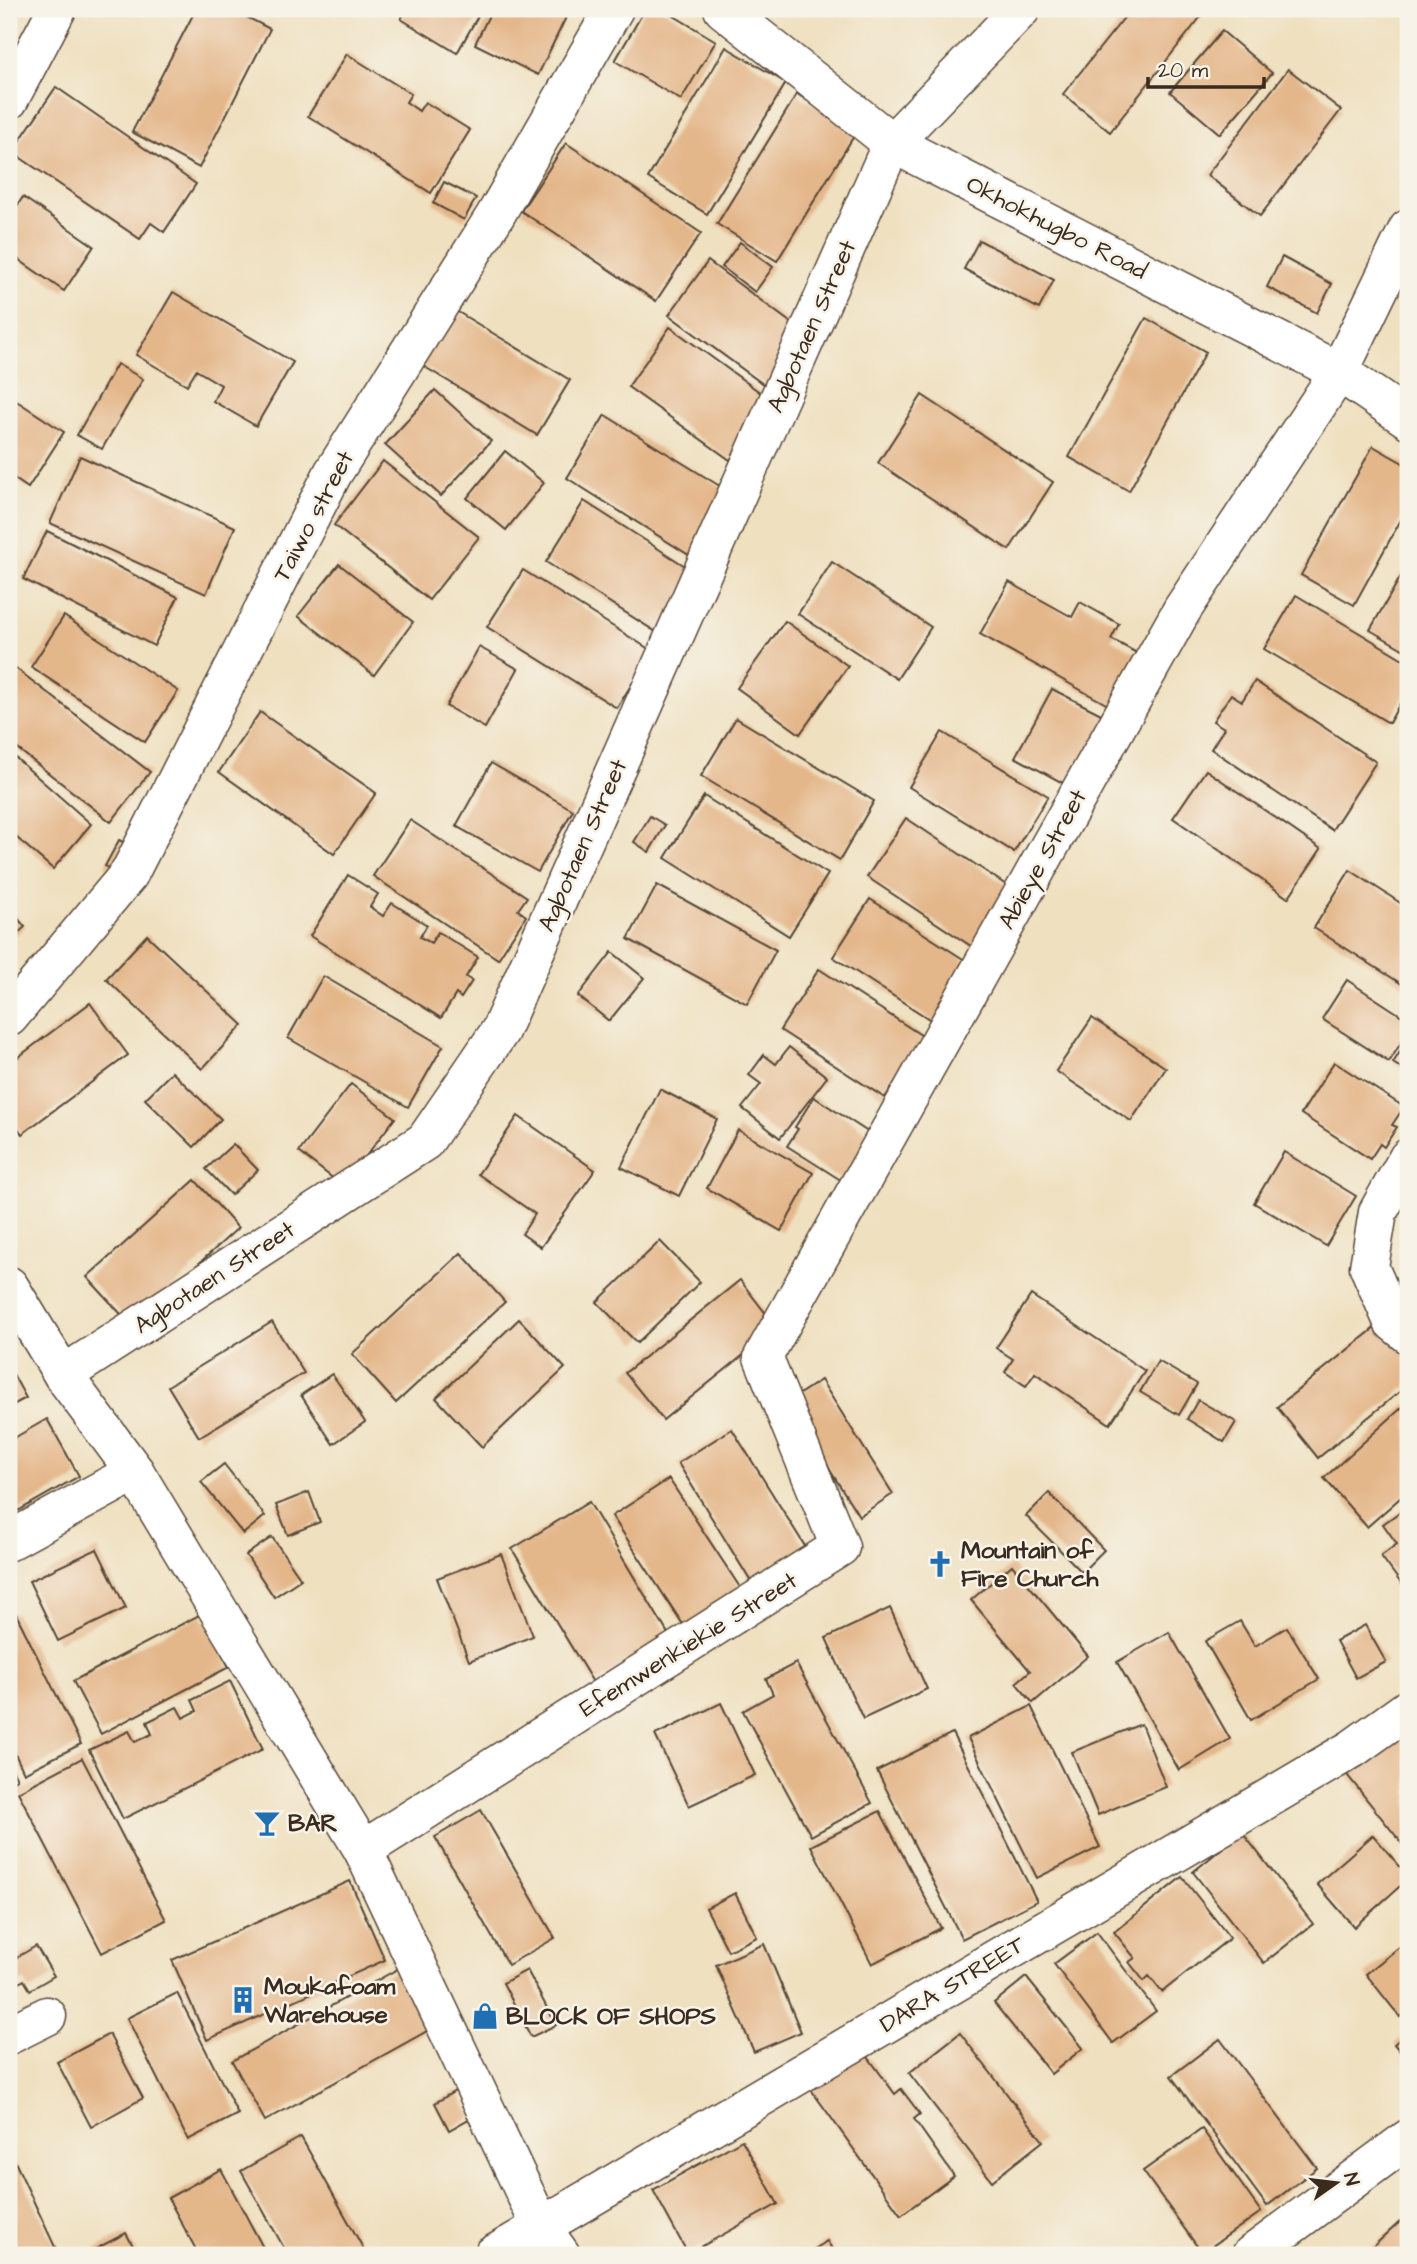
<svg xmlns="http://www.w3.org/2000/svg" width="1417" height="2264" font-family="'Architects Daughter',sans-serif">
<style>
.building{fill:#e4b78b}
.lines{fill:none;stroke-linecap:round;stroke-linejoin:round}
.street-casing{stroke:#564536;stroke-width:41}
.street{stroke:#fff;stroke-width:38}
.labels{text-anchor:middle;stroke-width:5;stroke-linejoin:round;paint-order:stroke}
.street-label{font-size:24px;fill:#3b2a1e;stroke:#f7f3e8}
.poi-label{font-size:24px;font-weight:bold;fill:#3b2a1e;stroke:#f7f3e8;text-anchor:start}
</style>
<rect width="100%" height="100%" fill="#f7f3e8"/>
<filter id="ink" filterUnits="userSpaceOnUse"><feTurbulence type="fractalNoise" baseFrequency=".0143" numOctaves="2"/><feDisplacementMap in="SourceGraphic" scale="14" xChannelSelector="R" yChannelSelector="G"/><feConvolveMatrix kernelMatrix="1 2 1 2 8 2 1 2 1" color-interpolation-filters="sRGB"/></filter>
<filter id="wash" filterUnits="userSpaceOnUse"><feTurbulence type="fractalNoise" baseFrequency=".00686" numOctaves="4" result="noise"/><feDisplacementMap in="SourceGraphic" scale="28" xChannelSelector="R" yChannelSelector="G"/><feGaussianBlur stdDeviation="1.57" result="paint"/><feColorMatrix in="noise" values="0 0 0 0 0 0 0 0 0 0 0 0 0 0 0 0 0 1.4 0 .05"/><feComposite in="paint" operator="in"/></filter>
<g filter="url(#wash)">
<rect width="100%" height="100%" fill="#efe0c0"/>
<g id="blocks">
<!-- building -->
<g class="building">
<path d="M196,9H231L270,29L199,168L132,132Z"/>
<path d="M407,9H482L457,53L401,19Z"/>
<path d="M492,9H570L538,75L475,44Z"/>
<path d="M645,9H662L716,41L681,100L615,61Z"/>
<path d="M1131,9H1197L1203,14L1110,132L1063,94Z"/>
<path d="M1222,31L1272,73L1220,134L1170,92Z"/>
<path d="M726,47L786,83L707,214L648,178Z"/>
<path d="M347,54L411,94L406,102L419,111L425,102L470,130L431,193L308,116Z"/>
<path d="M1288,69L1341,110L1260,216L1207,175Z"/>
<path d="M56,87L196,184L164,232L151,223L140,239L12,152Z"/>
<path d="M797,94L857,131L777,261L717,224Z"/>
<path d="M566,143L701,233L656,301L521,211Z"/>
<path d="M444,182L476,198L464,220L433,203Z"/>
<path d="M23,197L94,246L64,291L9,253V218Z"/>
<path d="M979,240L1054,280L1039,309L964,269Z"/>
<path d="M740,242L773,267L755,292L722,267Z"/>
<path d="M1282,257L1332,284L1317,313L1267,287Z"/>
<path d="M708,261L806,334L767,387L669,315Z"/>
<path d="M173,292L293,362L256,426L213,401L221,385L196,370L187,385L136,355Z"/>
<path d="M453,309L570,380L537,435L420,364Z"/>
<path d="M1146,318L1206,352L1129,491L1069,457Z"/>
<path d="M670,327L772,401L730,460L628,387Z"/>
<path d="M117,364L143,379L102,449L77,435Z"/>
<path d="M435,390L491,441L441,496L385,445Z"/>
<path d="M922,395L1053,482L1009,550L878,463Z"/>
<path d="M9,396L64,432L28,488L9,475Z"/>
<path d="M605,415L731,493L692,557L567,478Z"/>
<path d="M1373,446L1408,466V507L1354,605L1301,575Z"/>
<path d="M505,451L544,483L506,530L467,498Z"/>
<path d="M80,456L235,527L206,594L50,523Z"/>
<path d="M383,461L479,537L429,600L334,525Z"/>
<path d="M584,501L699,575L661,635L546,562Z"/>
<path d="M47,531L178,597L154,646L23,579Z"/>
<path d="M832,562L931,627L897,679L798,614Z"/>
<path d="M339,564L413,622L374,675L298,616Z"/>
<path d="M1408,564V652L1370,630Z"/>
<path d="M523,570L652,651L617,708L487,627Z"/>
<path d="M1009,582L1072,617L1080,602L1119,624L1111,639L1146,658L1117,710L980,634Z"/>
<path d="M1296,595L1408,662V689L1389,723L1264,649Z"/>
<path d="M64,616L178,691L145,742L31,667Z"/>
<path d="M785,621L848,666L800,734L737,688Z"/>
<path d="M479,647L518,669L485,728L446,706Z"/>
<path d="M9,663L150,772L111,822L9,742Z"/>
<path d="M1255,681L1376,762L1332,830L1211,749L1224,728L1213,721L1231,694L1242,701Z"/>
<path d="M1052,689L1107,717L1070,787L1015,757Z"/>
<path d="M260,712L376,793L334,854L219,772Z"/>
<path d="M736,718L874,801L840,860L701,776Z"/>
<path d="M942,732L1048,796L1014,852L909,787Z"/>
<path d="M9,752L91,824L53,869L9,831Z"/>
<path d="M491,763L573,810L538,872L456,826Z"/>
<path d="M1206,770L1321,849L1288,898L1173,818Z"/>
<path d="M704,796L828,874L789,936L665,858Z"/>
<path d="M650,816L665,825L649,852L634,842Z"/>
<path d="M906,818L1015,891L977,950L867,877Z"/>
<path d="M410,820L527,897L518,910L526,916L498,959L373,876Z"/>
<path d="M119,840L135,848L121,875L105,866Z"/>
<path d="M1350,870L1408,908V988L1314,928Z"/>
<path d="M348,875L378,894L370,907L383,916L392,903L427,925L420,937L431,943L438,932L478,957L466,977L472,981L461,998L456,994L441,1018L310,936Z"/>
<path d="M657,885L776,950L747,1004L628,939Z"/>
<path d="M870,899L974,966L937,1024L833,957Z"/>
<path d="M9,908L25,927L9,941Z"/>
<path d="M147,935L243,1025L202,1069L106,979Z"/>
<path d="M612,952L644,978L609,1021L578,996Z"/>
<path d="M819,969L924,1037L885,1098L780,1030Z"/>
<path d="M323,976L443,1046L408,1107L288,1038Z"/>
<path d="M1347,980L1408,1020V1032L1389,1062L1322,1019Z"/>
<path d="M90,1003L128,1055L22,1134L9,1115V1064Z"/>
<path d="M1092,1018L1166,1068L1131,1121L1056,1071Z"/>
<path d="M1408,1039V1070L1407,1072L1393,1063Z"/>
<path d="M789,1047L827,1077L780,1138L742,1108L761,1084L749,1075L764,1055L776,1064Z"/>
<path d="M1334,1062L1404,1107L1392,1125L1397,1127L1384,1147L1380,1144L1370,1159L1301,1114Z"/>
<path d="M172,1072L221,1119L194,1147L145,1099Z"/>
<path d="M351,1084L395,1118L343,1186L299,1152Z"/>
<path d="M660,1089L717,1119L679,1196L621,1167Z"/>
<path d="M814,1097L877,1138L847,1184L787,1146L798,1129L795,1127Z"/>
<path d="M518,1116L595,1170L541,1247L522,1234L535,1214L478,1174Z"/>
<path d="M738,1130L813,1173L781,1231L707,1188Z"/>
<path d="M233,1144L258,1170L231,1195L206,1169Z"/>
<path d="M1284,1152L1356,1196L1326,1246L1254,1203Z"/>
<path d="M195,1180L238,1228L131,1325L87,1277Z"/>
<path d="M660,1241L700,1282L637,1343L597,1302Z"/>
<path d="M461,1253L505,1302L396,1403L352,1354Z"/>
<path d="M740,1280L777,1328L663,1420L625,1373Z"/>
<path d="M1031,1295L1145,1371L1110,1424L1035,1373L1026,1386L1005,1372L1013,1359L996,1348Z"/>
<path d="M519,1319L565,1368L482,1447L436,1398Z"/>
<path d="M272,1322L304,1373L199,1437L168,1386Z"/>
<path d="M1382,1322L1408,1355V1385L1318,1458L1277,1407Z"/>
<path d="M1158,1361L1197,1384L1179,1415L1140,1392Z"/>
<path d="M9,1367L26,1398L9,1407Z"/>
<path d="M332,1374L365,1422L333,1444L301,1395Z"/>
<path d="M821,1380L893,1494L859,1516L787,1402Z"/>
<path d="M1198,1400L1236,1422L1224,1442L1187,1419Z"/>
<path d="M1408,1402V1491L1367,1527L1324,1478Z"/>
<path d="M47,1419L79,1476L9,1516V1441Z"/>
<path d="M732,1429L808,1551L753,1585L678,1463Z"/>
<path d="M224,1464L265,1516L243,1534L201,1482Z"/>
<path d="M669,1479L745,1595L688,1632L612,1516Z"/>
<path d="M309,1492L320,1522L288,1535L276,1505Z"/>
<path d="M1049,1493L1104,1550L1082,1572L1026,1516Z"/>
<path d="M589,1502L670,1637L594,1684L512,1549Z"/>
<path d="M1408,1506V1589L1406,1590L1381,1556L1397,1544L1383,1524Z"/>
<path d="M272,1537L301,1579L274,1597L246,1555Z"/>
<path d="M97,1549L126,1608L58,1641L29,1581Z"/>
<path d="M501,1554L533,1636L469,1661L437,1578Z"/>
<path d="M1012,1565L1088,1656L1033,1703L1016,1683L1030,1671L971,1600Z"/>
<path d="M890,1608L927,1689L863,1719L826,1638Z"/>
<path d="M15,1612L81,1744L24,1773L9,1741V1615Z"/>
<path d="M201,1614L229,1667L101,1734L73,1681Z"/>
<path d="M1240,1621L1255,1646L1287,1627L1319,1679L1251,1720L1205,1641Z"/>
<path d="M1365,1625L1386,1662L1356,1678L1336,1641Z"/>
<path d="M1169,1632L1230,1739L1179,1770L1117,1662Z"/>
<path d="M796,1663L872,1803L811,1836L743,1711L773,1694L766,1679Z"/>
<path d="M230,1681L263,1749L123,1819L89,1750L129,1731L135,1742L152,1734L147,1722L177,1707L183,1718L197,1711L192,1700Z"/>
<path d="M721,1703L755,1775L689,1806L655,1735Z"/>
<path d="M1031,1706L1100,1847L1037,1878L968,1738Z"/>
<path d="M1396,1721L1408,1736V1851L1340,1766Z"/>
<path d="M1141,1724L1166,1787L1098,1815L1072,1752Z"/>
<path d="M952,1733L1037,1901L962,1939L877,1771Z"/>
<path d="M82,1758L166,1920L102,1953L18,1792Z"/>
<path d="M9,1763L17,1779L9,1783Z"/>
<path d="M481,1810L555,1938L508,1965L435,1837Z"/>
<path d="M880,1811L941,1928L872,1964L811,1846Z"/>
<path d="M1242,1832L1313,1924L1264,1963L1193,1872Z"/>
<path d="M1373,1835L1408,1876V1879L1354,1927L1317,1884Z"/>
<path d="M1182,1877L1230,1938L1162,1992L1149,1976L1144,1981L1129,1962L1135,1958L1114,1932Z"/>
<path d="M350,1881L385,1960L207,2040L172,1960Z"/>
<path d="M735,1893L757,1937L728,1951L706,1908Z"/>
<path d="M1097,1932L1156,2011L1113,2043L1054,1964Z"/>
<path d="M1408,1940V2011L1400,2017L1366,1974Z"/>
<path d="M764,1944L801,2032L754,2052L716,1965Z"/>
<path d="M36,1946L54,1976L30,1990L24,1980L9,1989V1962Z"/>
<path d="M403,1966L436,2026L265,2121L232,2061Z"/>
<path d="M527,1970L556,2025L531,2037L503,1983Z"/>
<path d="M1026,1977L1083,2048L1051,2074L994,2003Z"/>
<path d="M177,1993L238,2114L188,2140L127,2018Z"/>
<path d="M1408,2032V2061L1394,2044Z"/>
<path d="M960,2033L1043,2141L992,2181L909,2073Z"/>
<path d="M109,2034L143,2098L91,2127L57,2062Z"/>
<path d="M1220,2039L1317,2168L1267,2206L1171,2076Z"/>
<path d="M860,2046L895,2094L901,2089L920,2114L914,2119L954,2176L901,2215L807,2084Z"/>
<path d="M457,2090L472,2117L449,2130L435,2103Z"/>
<path d="M1202,2129L1261,2212L1202,2253L1143,2171Z"/>
<path d="M301,2137L367,2255H288L241,2171Z"/>
<path d="M742,2140L778,2204L688,2254L653,2190Z"/>
<path d="M9,2149L56,2249L44,2255H11L9,2251Z"/>
<path d="M221,2169L267,2255H199L168,2198Z"/>
<path d="M1402,2220L1408,2227V2255H1364Z"/>
<path d="M126,2233L138,2255H84Z"/>
<path d="M827,2241L836,2255H806Z"/>
</g>
</g>
</g>
<g filter="url(#ink)">
<use href="#blocks" fill-opacity="0" stroke="#564536" stroke-width="2"/>
<g class="lines">
<defs>
<g id="street">
<path d="M723,9L892,143L1339,372L1408,419"/>
<path d="M9,100L57,9"/>
<path d="M9,1017L129,874L333,473L495,216L614,9"/>
<path d="M1408,1158L1378,1212L1369,1267L1393,1322L1408,1334"/>
<path d="M9,1286L63,1375L135,1472L363,1850L541,2227L561,2255"/>
<path d="M63,1375L425,1141L500,1031L892,143L1021,9"/>
<path d="M9,1541L135,1472"/>
<path d="M363,1850L840,1547L763,1357L1182,610L1339,372L1408,229"/>
<path d="M9,2035L47,2016"/>
<path d="M493,2255L1352,1749L1408,1709"/>
<path d="M1251,2255L1408,2139"/>
</g>
</defs>
<!-- street casing -->
<use href="#street" class="street-casing"/>
<!-- street -->
<use href="#street" class="street"/>
</g>
</g>
<!-- icons -->
<defs>
<symbol id="church-bare" viewBox="-9 -9 18 18"><path d="M-1.2-6h2.4v3.5h3.3v2.4h-3.3V6h-2.4V-.1h-3.3v-2.4h3.3Z" fill="#1f6fb2" stroke="#f7f3e8" stroke-width="2.5" paint-order="stroke"/></symbol>
<symbol id="bar-bare" viewBox="-9 -9 18 18"><path d="M-6-5H6L.8 .8V4.5H3.5V6h-7V4.5H-.8V.8Z" fill="#1f6fb2" stroke="#f7f3e8" stroke-width="2.5" paint-order="stroke"/></symbol>
<symbol id="building-bare" viewBox="-9 -9 18 18"><path d="M-4-6H4V6H1V3H-1V6H-4ZM-2.5-4.3h1.7v1.8h-1.7ZM.8-4.3h1.7v1.8H.8ZM-2.5-1h1.7V.8h-1.7ZM.8-1h1.7V.8H.8Z" fill="#1f6fb2" stroke="#f7f3e8" stroke-width="2.5" paint-order="stroke"/></symbol>
<symbol id="shop-bare" viewBox="-9 -9 18 18"><path d="M-5-2.5h2.3a2.7 3.5 0 0 1 5.4 0H5L5.5 6h-11ZM-1.5-2.5h3a1.5 2.3 0 0 0-3 0Z" fill="#1f6fb2" stroke="#f7f3e8" stroke-width="2.5" paint-order="stroke"/></symbol>
</defs>
<g fill-rule="evenodd">
<use href="#church-bare" x="921" y="1545" width="38" height="38"/>
<use href="#bar-bare" x="248" y="1804" width="38" height="38"/>
<use href="#building-bare" x="224" y="1981" width="38" height="38"/>
<use href="#shop-bare" x="466" y="1997" width="38" height="38"/>
</g>
<g class="labels">
<!-- street labels -->
<g class="street-label">
<text transform="translate(1057 227) rotate(27)" y="8">Okhokhugbo Road</text>
<text transform="translate(811 326) rotate(-66)" y="8">Agbotaen Street</text>
<text transform="translate(313 516) rotate(-62)" y="8">Taiwo street</text>
<text transform="translate(582 845) rotate(-66)" y="8">Agbotaen Street</text>
<text transform="translate(1042 859) rotate(-61)" y="8">Abieye Street</text>
<text transform="translate(214 1277) rotate(-33)" y="8">Agbotaen Street</text>
<text transform="translate(688 1644) rotate(-32)" y="8">Efemwenkiekie Street</text>
<text transform="translate(952 1984) rotate(-31)" y="8">DARA STREET</text>
</g>
<!-- poi labels -->
<g class="poi-label">
<text x="961" y="1558">Mountain of<tspan x="961" dy="28">Fire Church</tspan></text>
<text x="288" y="1831">BAR</text>
<text x="264" y="1994">Moukafoam<tspan x="264" dy="28">Warehouse</tspan></text>
<text x="506" y="2024">BLOCK OF SHOPS</text>
</g>
</g>
<!-- margin -->
<rect width="1417" height="2264" fill="none" stroke="#f7f3e8" stroke-width="35"/>
<!-- north arrow -->
<g transform="translate(1336 2183) rotate(76)" stroke="#f7f3e8" stroke-width="5" paint-order="stroke">
<path d="M0-5L12 26L0 18L-12 26Z" fill="#3b2a1e"/>
<text y="-10" font-size="19" font-weight="bold" text-anchor="middle" fill="#3b2a1e">N</text>
</g>
<!-- scale -->
<path d="M1148 77v10h116v-10" fill="none" stroke="#3b2a1e" stroke-width="3.5"/>
<text x="1158" y="77" font-size="21" fill="#3b2a1e" stroke="#f7f3e8" stroke-width="5" paint-order="stroke">20 m</text>
</svg>
